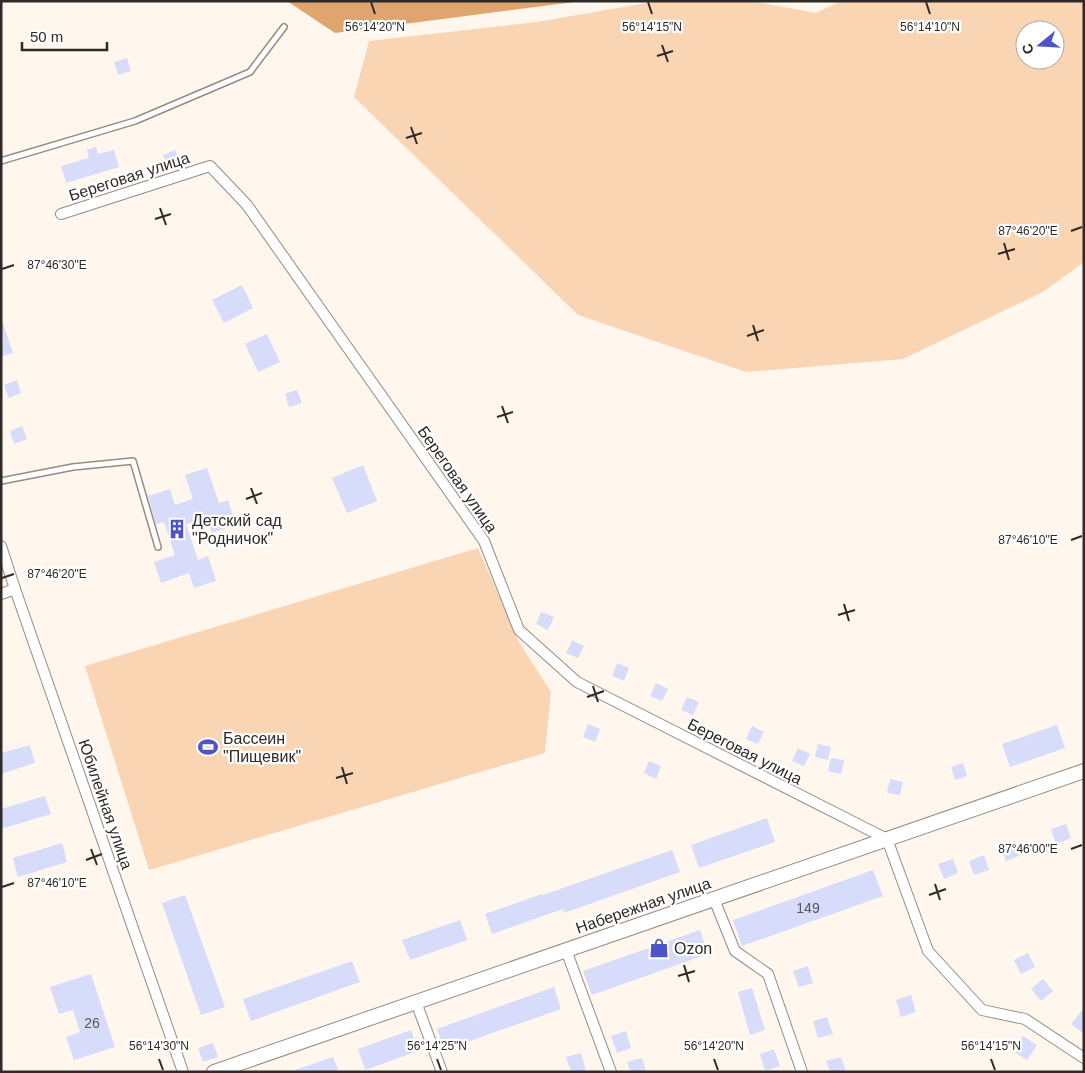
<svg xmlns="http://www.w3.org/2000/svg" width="1085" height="1073" font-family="Arial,sans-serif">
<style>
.green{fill:#fad5b4;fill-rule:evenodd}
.water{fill:#e0a56f}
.building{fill:#d6dcf9}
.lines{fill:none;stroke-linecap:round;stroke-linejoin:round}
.lane-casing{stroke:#958b83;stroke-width:8}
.street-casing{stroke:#958b83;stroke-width:12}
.secondary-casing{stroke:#958b83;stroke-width:16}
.lane{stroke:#fff;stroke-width:5}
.street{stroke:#fff;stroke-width:10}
.secondary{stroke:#fff;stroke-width:14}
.ticks{fill:none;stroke:#2e2a27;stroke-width:2}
.labels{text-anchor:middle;stroke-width:4.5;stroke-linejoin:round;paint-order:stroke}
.number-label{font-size:14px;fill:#58565c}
.street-label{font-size:16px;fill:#2e2a27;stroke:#fff}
.poi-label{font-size:16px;fill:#2e2a27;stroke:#fff;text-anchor:start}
.ticks-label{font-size:12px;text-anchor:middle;fill:#2e2a27;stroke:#fff;stroke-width:4.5;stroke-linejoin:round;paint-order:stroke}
</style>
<rect width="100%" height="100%" fill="#fff6ee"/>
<!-- green -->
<g class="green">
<path d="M658,1H751L816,13L841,1H1084V262L1043,292L903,359L746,372L578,315L354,97L369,41L537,22ZM1025,30H1055V60H1025Z"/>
<path d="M478,548L519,642L551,692L545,753L149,870L85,666Z"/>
</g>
<!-- water -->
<path class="water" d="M287,1H582L335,33Z"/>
<!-- building -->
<g class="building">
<path d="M127,58L131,71L118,75L114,62Z"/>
<path d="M96,147L98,154L114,150L119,167L66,183L61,166L89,158L87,150Z"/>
<path d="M175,150L180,163L168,168L163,155Z"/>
<path d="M242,285L253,308L224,323L212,300Z"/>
<path d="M3,323L13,353L1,357V324Z"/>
<path d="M267,334L280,362L258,372L245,344Z"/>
<path d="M17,380L21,393L9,398L4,385Z"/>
<path d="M297,390L302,403L289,407L285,394Z"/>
<path d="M22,426L27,439L14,444L10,431Z"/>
<path d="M363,465L377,501L347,513L332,478Z"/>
<path d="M207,468L219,503L228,500L236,525L212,533L207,518L186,524L198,560L208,556L216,581L194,588L189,573L161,583L154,562L175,555L164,522L156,524L148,496L170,489L175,505L193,499L185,475Z"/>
<path d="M541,612L554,617L548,630L536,624Z"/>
<path d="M572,640L584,646L578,658L566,653Z"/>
<path d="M617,663L629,668L624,681L612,676Z"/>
<path d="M656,683L668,689L662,701L650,696Z"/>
<path d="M687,697L699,702L693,715L681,710Z"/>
<path d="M588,724L600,729L595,742L583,737Z"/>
<path d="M1057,725L1065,748L1010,767L1002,744Z"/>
<path d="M752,726L764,732L758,744L746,739Z"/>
<path d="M818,744L831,747L828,760L815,757Z"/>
<path d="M30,745L35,763L1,774V753Z"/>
<path d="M798,748L810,754L804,766L792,761Z"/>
<path d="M831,758L844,760L841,774L828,771Z"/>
<path d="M649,761L661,766L656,779L644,773Z"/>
<path d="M963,763L967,776L955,780L951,767Z"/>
<path d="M890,779L903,782L900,795L887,793Z"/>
<path d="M45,796L51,814L1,829V809Z"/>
<path d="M767,818L775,842L699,868L691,845Z"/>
<path d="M1066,824L1071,838L1056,844L1051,829Z"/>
<path d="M1015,841L1021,855L1006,861L1001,846Z"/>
<path d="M62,843L67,862L18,877L13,858Z"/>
<path d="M672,850L680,872L564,913L563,909L492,934L485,914L542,894L543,895Z"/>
<path d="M984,855L989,870L974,875L969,861Z"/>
<path d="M953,859L958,873L944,879L938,864Z"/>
<path d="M873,870L883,896L742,946L733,920Z"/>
<path d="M185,895L225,1007L201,1015L162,903Z"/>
<path d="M460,920L467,940L410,960L402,940Z"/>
<path d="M700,930L708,954L592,995L583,971Z"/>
<path d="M1028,953L1035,967L1021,974L1014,960Z"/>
<path d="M352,961L360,982L251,1021L243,999Z"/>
<path d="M808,966L813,983L799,987L793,971Z"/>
<path d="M91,974L115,1047L74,1060L66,1037L80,1032L73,1010L59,1014L50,987Z"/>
<path d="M1043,979L1053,991L1041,1001L1031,989Z"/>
<path d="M554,987L561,1009L444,1050L437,1029Z"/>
<path d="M752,988L765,1030L750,1035L738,992Z"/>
<path d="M911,995L916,1012L901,1017L896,1000Z"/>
<path d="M1084,1008V1034L1071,1024Z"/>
<path d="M827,1017L833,1034L818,1038L813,1021Z"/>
<path d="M411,1030L418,1051L365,1070L358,1049Z"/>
<path d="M626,1031L631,1048L617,1053L611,1036Z"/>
<path d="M1023,1036L1037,1045L1027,1060L1013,1051Z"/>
<path d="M213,1043L218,1057L203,1062L198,1048Z"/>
<path d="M774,1049L780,1066L765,1071L760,1054Z"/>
<path d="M581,1053L586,1070L580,1072H571L566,1057Z"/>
<path d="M333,1057L339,1072H295V1070Z"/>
<path d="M841,1057L846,1072H830L826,1061Z"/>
<path d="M642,1058L646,1072H630L627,1062Z"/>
</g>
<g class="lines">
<defs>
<g id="lane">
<path d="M1,161L135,121L250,72L284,27"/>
<path d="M1,481L73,467L133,461L158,547"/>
</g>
<g id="street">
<path d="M61,214L210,166L247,205L484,541L519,630L577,682L887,839L928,951L982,1010L1025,1019L1084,1058"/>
<path d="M1,546L15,589L183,1072"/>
<path d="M1,594L15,589"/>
<path d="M714,899L735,951L768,974L802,1072"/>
<path d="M566,950L611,1072"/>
<path d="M416,1002L442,1072"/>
</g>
<path id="secondary" d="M214,1072L1084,771"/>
</defs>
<!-- lane casing -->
<use href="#lane" class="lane-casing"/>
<!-- street casing -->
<use href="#street" class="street-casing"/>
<!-- secondary casing -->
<use href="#secondary" class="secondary-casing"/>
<!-- lane -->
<use href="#lane" class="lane"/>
<!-- street -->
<use href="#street" class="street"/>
<!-- secondary -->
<use href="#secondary" class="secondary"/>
</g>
<!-- ticks -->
<path class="ticks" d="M371,2L375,14M648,2L652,14M926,2L930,14M662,45L668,62M657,56L673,51M411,127L417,144M406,138L422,133M160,208L166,225M155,219L171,214M1071,231L1082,227M1004,243L1009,260M998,254L1015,249M2,269L14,265M753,325L758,341M747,336L764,330M502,406L508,423M497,417L513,412M251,488L257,504M246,499L262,493M1071,540L1082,536M2,578L14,574M844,604L849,621M838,615L855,610M593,686L598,702M587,697L604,691M342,767L347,784M336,778L353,773M91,849L97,865M1071,849L1082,845M86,860L102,854M935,884L940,900M2,887L14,883M929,895L946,889M684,965L689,982M678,976L695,971M159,1059L163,1070M437,1059L441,1070M714,1059L718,1070M991,1059L995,1070"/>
<!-- icons -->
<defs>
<symbol id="building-bare" viewBox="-9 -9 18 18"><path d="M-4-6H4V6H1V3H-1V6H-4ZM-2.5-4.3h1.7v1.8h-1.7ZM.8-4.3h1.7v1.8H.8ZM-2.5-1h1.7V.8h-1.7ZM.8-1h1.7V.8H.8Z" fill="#4d53c9" stroke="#fff" stroke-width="2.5" paint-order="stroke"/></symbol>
<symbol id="stadium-bare" viewBox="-9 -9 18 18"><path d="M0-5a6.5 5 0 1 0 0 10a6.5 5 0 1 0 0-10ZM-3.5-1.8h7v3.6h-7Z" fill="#4d53c9" stroke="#fff" stroke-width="2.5" paint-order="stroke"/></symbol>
<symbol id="shop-bare" viewBox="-9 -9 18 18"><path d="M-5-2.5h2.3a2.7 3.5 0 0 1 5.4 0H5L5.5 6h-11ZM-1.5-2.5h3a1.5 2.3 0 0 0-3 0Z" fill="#4d53c9" stroke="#fff" stroke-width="2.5" paint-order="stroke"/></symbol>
</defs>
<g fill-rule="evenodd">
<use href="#building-bare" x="163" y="515" width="28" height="28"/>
<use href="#stadium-bare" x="194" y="733" width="28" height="28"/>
<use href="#shop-bare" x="645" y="934" width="28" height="28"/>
</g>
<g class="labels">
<!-- number labels -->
<g class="number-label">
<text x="808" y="913">149</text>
<text x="92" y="1028">26</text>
</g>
<!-- street labels -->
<g class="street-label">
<text transform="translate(129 176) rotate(-18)" y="6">Береговая улица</text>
<text transform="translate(458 479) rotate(55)" y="6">Береговая улица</text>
<text transform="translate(745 751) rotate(27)" y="6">Береговая улица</text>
<text transform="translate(106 804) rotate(71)" y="6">Юбилейная улица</text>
<text transform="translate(643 905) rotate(-19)" y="6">Набережная улица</text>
</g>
<!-- poi labels -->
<g class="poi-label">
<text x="192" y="526">Детский сад<tspan x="192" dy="18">"Родничок"</tspan></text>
<text x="223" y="744">Бассеин<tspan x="223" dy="18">"Пищевик"</tspan></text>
<text x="674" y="954">Ozon</text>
</g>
</g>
<g class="ticks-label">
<text x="375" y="31">56°14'20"N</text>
<text x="652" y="31">56°14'15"N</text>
<text x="930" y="31">56°14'10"N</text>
<text x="1028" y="235">87°46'20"E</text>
<text x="57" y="269">87°46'30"E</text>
<text x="1028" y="544">87°46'10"E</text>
<text x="57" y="578">87°46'20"E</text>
<text x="1028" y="853">87°46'00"E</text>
<text x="57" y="887">87°46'10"E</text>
<text x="159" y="1050">56°14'30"N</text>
<text x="437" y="1050">56°14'25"N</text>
<text x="714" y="1050">56°14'20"N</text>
<text x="991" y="1050">56°14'15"N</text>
</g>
<!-- border -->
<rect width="1085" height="1073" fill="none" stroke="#2e2a27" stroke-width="5"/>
<!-- north arrow -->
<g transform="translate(1040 45) rotate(252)"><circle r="24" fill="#ffffff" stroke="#abaaa9"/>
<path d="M0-4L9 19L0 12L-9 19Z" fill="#4d53c9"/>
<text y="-8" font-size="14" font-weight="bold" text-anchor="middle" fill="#2e2a27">С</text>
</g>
<!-- scale -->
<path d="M22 42v8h85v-8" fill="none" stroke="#2e2a27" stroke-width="2.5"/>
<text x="30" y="42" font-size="15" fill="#2e2a27" stroke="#ffffff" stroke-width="4" paint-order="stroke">50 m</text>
</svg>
